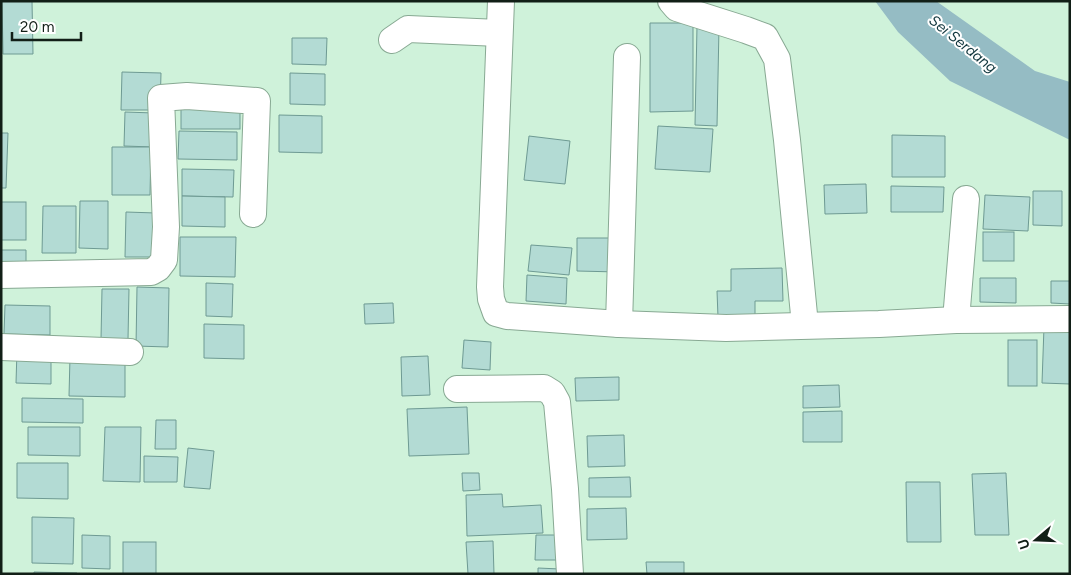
<svg xmlns="http://www.w3.org/2000/svg" width="1071" height="575" font-family="Figtree,sans-serif">
<style>
.water{fill:#95bcc4}
.building{fill:#b3dbd4;stroke:#6e9a93}
.lines{fill:none;stroke-linecap:round;stroke-linejoin:round}
.street-casing{stroke:#88a993;stroke-width:28}
.street{stroke:#fff;stroke-width:26}
.labels{text-anchor:middle;stroke-width:4;stroke-linejoin:round;paint-order:stroke}
.water-label{font-size:15px;font-style:italic;fill:#11373e;stroke:#fff}
</style>
<rect width="100%" height="100%" fill="#cff2da"/>
<!-- water -->
<path class="water" d="M875,1H936L1035,71L1070,82V140L950,81L898,32Z"/>
<!-- building -->
<g class="building">
<path d="M2,1H32L33,54H3Z"/>
<path d="M650,23H693V111L650,112Z"/>
<path d="M697,26L719,27L717,126L695,125Z"/>
<path d="M292,38H327L326,65L292,64Z"/>
<path d="M122,72L161,73L160,110H121Z"/>
<path d="M290,73L325,74V105L290,104Z"/>
<rect x="181" y="107" width="59" height="22"/>
<path d="M125,112L154,113L153,147L124,146Z"/>
<path d="M279,115L322,116V153L279,152Z"/>
<path d="M658,126L713,129L710,172L655,169Z"/>
<path d="M179,131L237,132V160L178,159Z"/>
<path d="M1,133H8L6,188H1Z"/>
<path d="M892,135L945,136V177H892Z"/>
<path d="M529,136L570,141L565,184L524,180Z"/>
<path d="M112,147H151L150,195H112Z"/>
<path d="M182,169L234,170L233,197L182,196Z"/>
<path d="M866,184L867,213L825,214L824,185Z"/>
<path d="M891,186L944,187L943,212H891Z"/>
<path d="M1033,191H1062V226L1033,225Z"/>
<path d="M985,195L1030,197L1028,231L983,229Z"/>
<path d="M182,196L225,197V227L182,226Z"/>
<path d="M80,201H108V249L79,248Z"/>
<rect x="1" y="202" width="25" height="38"/>
<path d="M43,206H76V253H42Z"/>
<path d="M126,212L156,213L155,257H125Z"/>
<rect x="983" y="232" width="31" height="29"/>
<path d="M180,237H236L235,277L180,276Z"/>
<path d="M577,238H619L618,272L577,271Z"/>
<path d="M531,245L572,248L569,275L528,271Z"/>
<path d="M1,250H26V271L1,270Z"/>
<path d="M782,268L783,301H755V317H718L717,291H731V269Z"/>
<path d="M527,275L567,278L566,304L526,301Z"/>
<path d="M980,278H1016V303L980,302Z"/>
<path d="M1051,281H1070V304L1051,303Z"/>
<path d="M206,283L233,284L232,317L206,316Z"/>
<path d="M137,287L169,288L168,347L136,346Z"/>
<path d="M102,289H129L128,339H101Z"/>
<path d="M393,303L394,323L365,324L364,304Z"/>
<path d="M5,305L50,306V335L4,334Z"/>
<path d="M204,324L244,325V359L204,358Z"/>
<path d="M1044,327L1070,328V384L1042,383Z"/>
<path d="M464,340L491,342L490,370L462,368Z"/>
<rect x="1008" y="340" width="29" height="46"/>
<path d="M17,350L51,351V384L16,383Z"/>
<path d="M428,356L430,395L402,396L401,357Z"/>
<path d="M70,357L125,358V397L69,396Z"/>
<path d="M619,377V400L576,401L575,378Z"/>
<path d="M839,385L840,407L803,408V386Z"/>
<path d="M22,398L83,399V423L22,422Z"/>
<path d="M467,407L469,454L409,456L407,409Z"/>
<path d="M842,411V442H803V412Z"/>
<path d="M156,420H176V449H155Z"/>
<path d="M28,427H80V456L28,455Z"/>
<path d="M105,427H141L140,482L103,481Z"/>
<path d="M624,435L625,466L588,467L587,436Z"/>
<path d="M188,448L214,451L210,489L184,487Z"/>
<path d="M144,456L178,457L177,482H144Z"/>
<path d="M17,463H68V499L17,498Z"/>
<path d="M462,473H479L480,490L463,491Z"/>
<path d="M1006,473L1009,535H975L972,474Z"/>
<path d="M630,477L631,497H589V478Z"/>
<path d="M906,482H940L941,542H907Z"/>
<path d="M502,494L503,507L541,505L543,533L467,536L466,495Z"/>
<path d="M626,508L627,539L587,540V509Z"/>
<path d="M32,517L74,518L73,564L32,563Z"/>
<path d="M82,535L110,536V569L82,568Z"/>
<path d="M536,535H562V560H535Z"/>
<path d="M493,541L494,574H468L466,542Z"/>
<rect x="123" y="542" width="33" height="32"/>
<path d="M646,562H684V574H647Z"/>
<path d="M538,568L560,569V574H538Z"/>
<path d="M34,572L77,573V574H34Z"/>
</g>
<g class="lines">
<defs>
<g id="street">
<path d="M501,1L490,287L491,299L496,313L507,316L619,324L726,328L879,324L956,320L1070,319"/>
<path d="M671,1L677,8L746,30L765,37L777,59L787,140L805,325"/>
<path d="M392,40L408,29L499,33"/>
<path d="M1,275L151,272L158,268L164,260L166,227L161,98L187,96L257,101L253,214"/>
<path d="M956,320L966,199"/>
<path d="M619,324L627,57"/>
<path d="M1,347L130,352"/>
<path d="M457,389L544,388L552,393L557,402L565,489L570,574"/>
</g>
</defs>
<!-- street casing -->
<use href="#street" class="street-casing"/>
<!-- street -->
<use href="#street" class="street"/>
</g>
<g class="labels">
<!-- water labels -->
<g class="water-label">
<text transform="translate(963 44) rotate(39)" y="5">Sei Serdang</text>
</g>
</g>
<!-- border -->
<rect width="1071" height="575" fill="none" stroke="#121f17" stroke-width="5"/>
<!-- north arrow -->
<g transform="translate(1036 540) rotate(251)" stroke="#ffffff" stroke-width="4" paint-order="stroke">
<path d="M0-4L9 19L0 12L-9 19Z" fill="#121f17"/>
<text y="-8" font-size="14" font-weight="bold" text-anchor="middle" fill="#121f17">U</text>
</g>
<!-- scale -->
<path d="M12 32v8h69v-8" fill="none" stroke="#121f17" stroke-width="2.5"/>
<text x="20" y="32" font-size="15" fill="#121f17" stroke="#ffffff" stroke-width="4" paint-order="stroke">20 m</text>
</svg>
